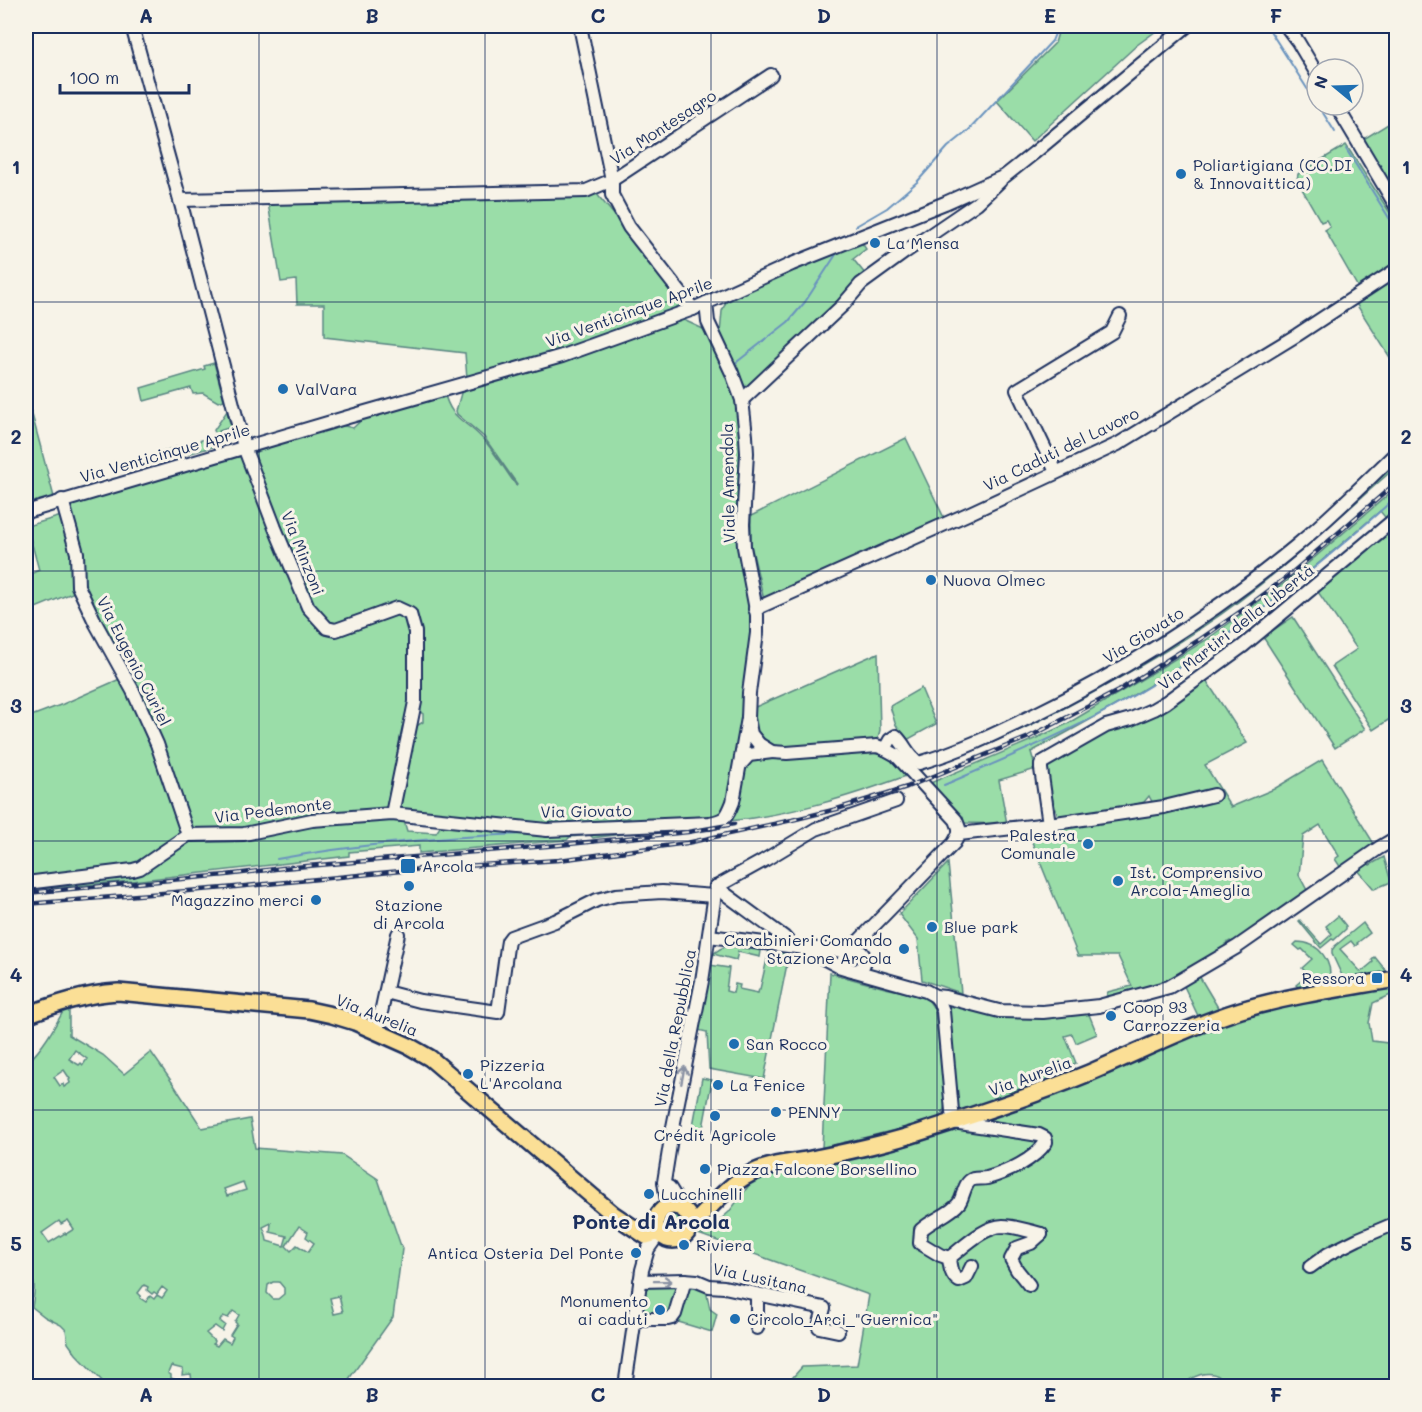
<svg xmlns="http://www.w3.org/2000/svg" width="1422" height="1412" font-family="Mali,sans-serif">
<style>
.green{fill:#9adda8;stroke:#5a8683;stroke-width:1.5;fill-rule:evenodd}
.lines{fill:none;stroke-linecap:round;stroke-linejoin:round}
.stream{stroke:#6a93be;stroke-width:2}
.minor-casing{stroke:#1b2f5e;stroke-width:16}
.major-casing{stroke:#1b2f5e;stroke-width:20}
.minor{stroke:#f7f3e8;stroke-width:12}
.major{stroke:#fbdf96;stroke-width:15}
.rail-casing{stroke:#1b2f5e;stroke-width:4.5}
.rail{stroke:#f7f3e8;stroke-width:2;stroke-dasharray:7;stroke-linecap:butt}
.oneway{stroke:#8991a3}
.grid{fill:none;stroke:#1b2f5e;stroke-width:1.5;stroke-opacity:0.55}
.poi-dot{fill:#1f6fb2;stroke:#f7f3e8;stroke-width:2}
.labels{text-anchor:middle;stroke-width:6;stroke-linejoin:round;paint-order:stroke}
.street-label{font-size:16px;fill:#1b2f5e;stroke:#f7f3e8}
.poi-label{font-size:16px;fill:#1b2f5e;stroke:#f7f3e8;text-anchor:start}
.quarter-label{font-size:20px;font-weight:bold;fill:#1b2f5e;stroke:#f7f3e8}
.neatline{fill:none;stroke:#1b2f5e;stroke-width:2}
.grid-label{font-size:20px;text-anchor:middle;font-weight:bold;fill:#1b2f5e}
</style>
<rect width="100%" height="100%" fill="#f7f3e8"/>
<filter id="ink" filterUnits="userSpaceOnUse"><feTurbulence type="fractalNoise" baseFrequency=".0167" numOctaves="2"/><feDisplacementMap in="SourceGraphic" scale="12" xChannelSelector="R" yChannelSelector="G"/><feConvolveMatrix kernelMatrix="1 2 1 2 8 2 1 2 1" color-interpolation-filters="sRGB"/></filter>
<g filter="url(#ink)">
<!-- green -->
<g class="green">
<path d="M1060,26H1163L1137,45L1032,141L997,101L1055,43Z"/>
<path d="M1396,119V196L1362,140Z"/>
<path d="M1346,145L1396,222V268L1360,291L1325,230L1330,227L1326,220L1321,222L1297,180L1298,174Z"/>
<path d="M590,186L693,309L467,379L465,353L324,337V304H297L296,280L281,282L268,203Z"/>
<path d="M862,243L866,249L853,259L866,275L747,391L720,334L722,311L726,302L733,296L830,251Z"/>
<path d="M1396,274V367L1355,302Z"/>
<path d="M675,316L701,328L713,336L730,374L745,436L742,524L755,615L747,718L724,818L638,825L629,818L618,819L610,826L547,829L394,813L410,730L423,722V714L416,709L411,613L370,616L363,613L336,628L318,617L246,448L343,420L344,426L353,428L370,412L444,391C450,419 465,420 482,438C493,449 506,472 516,485L517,484L484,437L457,414L456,411L463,386Z"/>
<path d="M214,363L224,400L218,402L203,393L193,394L191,388L144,401L141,388L205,369L204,366Z"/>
<path d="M30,407L54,497L26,506V408Z"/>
<path d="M227,411L231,427L219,431L223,444L169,459L163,456L160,452L216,436L214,430Z"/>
<path d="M906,438L945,520L764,600L751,545V516Z"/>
<path d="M243,449L307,607L327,629L397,609L409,615L414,702L391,813L268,827L189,833L82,584L65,501Z"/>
<path d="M1396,457V467C1334,521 1273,580 1204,626C1177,645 1148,662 1119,678C1055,715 989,748 918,771L892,747L894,740L922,765L1171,641Z"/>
<path d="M1396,488V515L1389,522L1380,511C1336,549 1292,587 1246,622C1178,672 1105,712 1031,752L1036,769L999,780L1007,824L965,823L928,784L1032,740L1067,724L1152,673L1206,640L1287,581Z"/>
<path d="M65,515L75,554L77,591L26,612V576L39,570L27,526Z"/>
<path d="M1389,528L1396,538V715L1373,730L1332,666L1357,649L1316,589Z"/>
<path d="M1293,617L1365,729L1335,748L1263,637Z"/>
<path d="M878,653L880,730L877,743L781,748L767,742L755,728L753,708Z"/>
<path d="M122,678L155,745L184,828L175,841L139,865L26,880V718L63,704Z"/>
<path d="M1206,680L1247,743L1205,765L1231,807L1274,789L1322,760L1376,847L1341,868L1335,859L1339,856L1320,825L1303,836L1299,875L1309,894L1233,947L1230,941L1225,944L1228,950L1168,985L1104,1002L1108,992L1132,986L1118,956H1078L1028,832L1159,815L1149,796L1144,802L1119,809L1059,819L1042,767L1079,743Z"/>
<path d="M921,688L936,724L905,741L895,723L890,706Z"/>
<path d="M866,752C888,754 893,761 906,776C848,797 790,815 729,821L741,771L750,761Z"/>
<path d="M388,816L404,821L407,831L436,833L444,821L628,829V833L593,838L590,835L570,837L567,840L419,853V846L349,852V856L132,881L26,890V885L131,874L190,837L313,823Z"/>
<path d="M1384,857L1391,882L1374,889L1357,869L1366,861L1370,865Z"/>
<path d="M948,863L961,993L922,980L918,939L899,914Z"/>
<path d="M1338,916L1346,926V929L1334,940L1332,939L1321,948L1299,921L1300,920L1321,944L1332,934L1326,926Z"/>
<path d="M1363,923L1370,933L1357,943L1358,944L1355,946L1351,941L1340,949L1361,972L1373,962L1372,960L1375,957L1387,972L1345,982L1332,954V950L1335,946Z"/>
<path d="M1297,942C1319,942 1334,962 1329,983L1312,984L1298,987L1296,985L1308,975L1302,968L1312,959L1302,949L1300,950L1294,945Z"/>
<path d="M729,945L761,951L760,957L738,952L736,960L713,954L720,949Z"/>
<path d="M769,951L789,954L764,1079L709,1069L707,1032L698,1030L710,965L729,968L726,991L733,993L735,984L740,985L739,989L758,993L759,989H760Z"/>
<path d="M830,973L885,988L923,996L929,1001L935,1010L945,1095C945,1107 945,1112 936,1120L822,1148Z"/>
<path d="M1198,974L1220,1011L1200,1020L1183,984Z"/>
<path d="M1396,985V991L1395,993L1373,1003L1369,1023L1372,1041L1396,1044V1386H1233C1228,1384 1225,1381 1220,1377C1208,1369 1191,1376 1183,1386H785L802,1367L857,1365L869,1295L698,1234L710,1229L729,1212L753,1180L784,1167H799L1260,1011Z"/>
<path d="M947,1002L1088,1012L1097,1034L1076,1043L1072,1034L1065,1036L1076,1063L1046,1075L1049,1083L959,1112Z"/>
<path d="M66,1006H69V1035L103,1055L124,1074L151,1052L174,1085L202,1128L250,1119L255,1148L342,1155L378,1179L402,1249L393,1317L344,1386H107L76,1354L68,1343L66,1330L61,1325L45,1317L32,1307C35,1287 37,1284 26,1267V1064C44,1047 54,1028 66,1006ZM75,1050L87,1059L83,1065L81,1063L79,1065L69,1059ZM64,1070L70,1079L69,1080L70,1083L64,1087L63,1084L60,1086L54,1077ZM243,1182L246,1190L227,1196L224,1189ZM68,1220L74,1229L66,1234L65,1233L49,1243L42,1233L59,1221L61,1224ZM271,1223L270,1232L287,1236L284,1246L267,1241L266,1235L263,1227ZM299,1226L308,1232L306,1237L314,1243L308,1252L297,1245L291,1251L286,1246ZM273,1282H279L284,1288V1294L278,1299H273L267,1293L268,1285ZM144,1285L148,1287L147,1290L152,1294L154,1292L157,1294L162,1287L167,1291L162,1298L157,1295L154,1299L150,1296L146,1302L140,1298L141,1296L138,1293ZM339,1296L343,1312L334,1314L330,1298ZM233,1311L239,1315L235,1322L237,1324L230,1335L233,1337L230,1343L223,1339L217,1346L213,1344L214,1341L206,1333L215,1326L222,1331L225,1325L220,1321L223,1316L228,1318ZM171,1366L183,1369L182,1375L191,1374L192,1382L179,1383L178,1381L171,1378V1375L168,1373Z"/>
<path d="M702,1078L712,1080L702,1133L692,1131Z"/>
<circle cx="673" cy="1223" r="16"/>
<path d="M679,1282L668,1317H640L645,1283Z"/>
<path d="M686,1282L708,1287L707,1295L710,1309L717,1314L712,1332L675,1321Z"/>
</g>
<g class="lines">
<!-- stream -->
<g class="stream">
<path d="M1267,26L1317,104"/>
<path d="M1318,105L1335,132"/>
<path d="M1346,149L1396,229"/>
<path d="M856,226L887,208L917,182L948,147L968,131L1052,41L1058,26"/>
<path d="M733,366V365L788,322L805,302L837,253"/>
<path d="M750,501L753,463V455"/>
<path d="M753,560L762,601"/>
<path d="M944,785C1016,754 1089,724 1156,682C1241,630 1322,564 1396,497"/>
<path d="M277,859C359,844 442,837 525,834"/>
</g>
<defs>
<g id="minor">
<path d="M132,26L180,200L244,447L275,528L308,607L327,628L336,630L397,608L410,614L415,632V702L392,814"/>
<path d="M1286,26L1298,42L1317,74"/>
<path d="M1336,105L1396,206"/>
<path d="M180,200L586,191L612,180L580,26"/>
<path d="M706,303L708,322L732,373L742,400L746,436L747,453L743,524L744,547L757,615V633L749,693L748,718L751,734L759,744L772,752L787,753L877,746L885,749L896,755L956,820L959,828V834"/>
<path d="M693,309L629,227L612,195V180L771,75"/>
<path d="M742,400L843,305L861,284L905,252L977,203L1000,181"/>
<path d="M1056,472L1017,390L1112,332L1120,316"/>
<path d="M62,500L77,553L78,586L96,624L133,691L157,744L188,835"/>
<path d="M26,512L348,417L562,356L693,309L792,264L945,203L1005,176L1034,153L1187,26"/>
<path d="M755,609L972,512L1118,444L1297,335L1396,270"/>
<path d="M885,749L890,740L896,736C906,746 907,755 919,763C958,752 995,734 1032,716C1126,670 1215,613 1296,546C1331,517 1363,485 1396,453"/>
<path d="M740,765L749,755L772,752"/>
<path d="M1049,824L1164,807L1214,795"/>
<path d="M959,834L1049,824L1041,769V765L1043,762L1106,726L1131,719L1154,709L1166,702L1243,646L1396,518"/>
<path d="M26,883L133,870L140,868L188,835L244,834L312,820L392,814L547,830L710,823C726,820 727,817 733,802L748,718"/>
<path d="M716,887L763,861L816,829L896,801"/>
<path d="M716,887L784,937L792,946"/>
<path d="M709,936L804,948L848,951L855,949C866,952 868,963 859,970C845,973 839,961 848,951"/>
<path d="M851,949L954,843L959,834"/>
<path d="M808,950L838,966L848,969"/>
<path d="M855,971L926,991L935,996L945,997L999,1011L1043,1012L1099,1006L1169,987L1237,947L1379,848L1396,838"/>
<path d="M386,992L420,1001L498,1012L507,947L508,941L511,937L555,921L597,900L616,895L662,892L714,896"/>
<path d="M935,996L939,1001L943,1011L953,1122L1039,1135L1045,1138L1046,1142C1034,1160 1008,1172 987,1178C982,1179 977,1178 973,1179C964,1182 964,1196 959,1203C950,1215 932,1219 921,1230L920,1243L940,1255L949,1258C965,1246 983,1227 1003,1226C1015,1226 1029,1231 1041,1234"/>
<path d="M377,1031L398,934"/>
<path d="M669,1187L682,1208"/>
<path d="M668,1207L664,1182L672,1132L702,981L716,887"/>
<path d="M949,1258C950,1267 951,1276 959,1281L966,1278L972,1266"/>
<path d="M1310,1267L1328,1254L1358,1239L1396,1223"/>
<path d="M640,1281L685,1280L697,1281L709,1286L724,1287L824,1308L819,1327L838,1331"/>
<path d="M1029,1285L1017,1270L1011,1259L1017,1248L1031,1243L1041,1234"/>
<path d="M635,1319H668L672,1318L675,1314L685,1280"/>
<path d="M757,1328V1294"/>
<path d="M625,1386L642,1270L648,1249L660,1232"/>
</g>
<g id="major">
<path d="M26,1015C56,1004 85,994 118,992L309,1010L332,1015L355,1022L409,1046L430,1058L613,1214L646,1236L660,1232"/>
<circle cx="673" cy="1223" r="17"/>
<path d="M689,1228C709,1210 726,1186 750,1174C770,1163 794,1163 816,1158C850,1151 885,1144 918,1133C975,1115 1033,1096 1089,1073C1139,1052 1189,1026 1241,1010C1291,995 1345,988 1396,979"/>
</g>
</defs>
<!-- minor casing -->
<use href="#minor" class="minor-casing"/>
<!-- major casing -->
<use href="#major" class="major-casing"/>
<!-- minor -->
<use href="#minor" class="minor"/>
<!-- major -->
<use href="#major" class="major"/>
<defs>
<g id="rail">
<path d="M26,893L226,875L283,868L559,845L688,832L734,824"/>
<path d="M26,904L225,888L432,868L559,860L687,843L792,820L837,809L907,787L1029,737L1118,691L1199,640L1244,609L1287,577L1396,483"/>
</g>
</defs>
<!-- rail casing -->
<use href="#rail" class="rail-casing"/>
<!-- rail -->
<use href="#rail" class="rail"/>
</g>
<!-- one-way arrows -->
<defs><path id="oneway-shaft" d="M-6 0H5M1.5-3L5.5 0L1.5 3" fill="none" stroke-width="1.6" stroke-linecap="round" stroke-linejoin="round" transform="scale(1.5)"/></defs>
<g class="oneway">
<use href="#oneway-shaft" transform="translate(683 1075) rotate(-79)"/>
<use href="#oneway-shaft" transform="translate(663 1281) rotate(-1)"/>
</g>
</g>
<!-- grid -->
<path class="grid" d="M259,26V1386M485,26V1386M711,26V1386M937,26V1386M1163,26V1386M26,302H1396M26,571H1396M26,841H1396M26,1110H1396"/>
<!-- markers -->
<g class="poi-dot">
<circle cx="1181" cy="174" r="6"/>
<circle cx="875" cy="243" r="6"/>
<circle cx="283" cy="389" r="6"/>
<circle cx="931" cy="580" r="6"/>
<circle cx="1088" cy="844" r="6"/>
<rect x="400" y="858" width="16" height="16" rx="3"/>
<circle cx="1118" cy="881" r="6"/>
<circle cx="409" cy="886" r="6"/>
<circle cx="316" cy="900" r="6"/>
<circle cx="932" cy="927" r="6"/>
<circle cx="904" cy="949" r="6"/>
<rect x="1371" y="972" width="12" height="12" rx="3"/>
<circle cx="1111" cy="1016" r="6"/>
<circle cx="734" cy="1044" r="6"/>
<circle cx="468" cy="1074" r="6"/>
<circle cx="718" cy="1085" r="6"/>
<circle cx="776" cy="1112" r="6"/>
<circle cx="715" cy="1116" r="6"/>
<circle cx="705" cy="1169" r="6"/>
<circle cx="649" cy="1194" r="6"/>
<circle cx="684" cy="1245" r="6"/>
<circle cx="636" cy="1253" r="6"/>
<circle cx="660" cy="1310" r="6"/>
<circle cx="735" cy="1319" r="6"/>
</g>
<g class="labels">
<!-- street labels -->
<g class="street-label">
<text transform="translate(663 127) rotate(-33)" y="6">Via Montesagro</text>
<text transform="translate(629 312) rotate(-20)" y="6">Via Venticinque Aprile</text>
<text transform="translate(1061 449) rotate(-26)" y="6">Via Caduti del Lavoro</text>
<text transform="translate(165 453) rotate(-16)" y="6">Via Venticinque Aprile</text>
<text transform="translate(728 483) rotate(-91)" y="6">Viale Amendola</text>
<text transform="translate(303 553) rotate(68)" y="6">Via Minzoni</text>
<text transform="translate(1236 627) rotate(-38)" y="6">Via Martiri della Libertà</text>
<text transform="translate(1143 635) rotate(-32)" y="6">Via Giovato</text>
<text transform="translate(134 661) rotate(63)" y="6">Via Eugenio Curiel</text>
<text transform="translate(273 810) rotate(-7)" y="6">Via Pedemonte</text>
<text transform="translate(586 811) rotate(-1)" y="6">Via Giovato</text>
<text transform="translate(377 1015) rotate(22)" y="6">Via Aurelia</text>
<text transform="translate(675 1028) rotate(-79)" y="6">Via della Repubblica</text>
<text transform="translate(1030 1076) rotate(-20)" y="6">Via Aurelia</text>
<text transform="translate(760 1278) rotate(12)" y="6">Via Lusitana</text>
</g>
<!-- poi labels -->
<g class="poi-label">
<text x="1193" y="171">Poliartigiana (CO.DI<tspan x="1193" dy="18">&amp; Innovaittica)</tspan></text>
<text x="887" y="249">La Mensa</text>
<text x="295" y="395">ValVara</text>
<text x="943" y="586">Nuova Olmec</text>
<text x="1076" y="841" text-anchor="end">Palestra<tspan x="1076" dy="18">Comunale</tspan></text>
<text x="422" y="872">Arcola</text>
<text x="1130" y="878">Ist. Comprensivo<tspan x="1130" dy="18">Arcola-Ameglia</tspan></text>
<text x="304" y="906" text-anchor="end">Magazzino merci</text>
<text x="409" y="911" text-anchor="middle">Stazione<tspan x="409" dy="18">di Arcola</tspan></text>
<text x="944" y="933">Blue park</text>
<text x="892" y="946" text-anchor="end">Carabinieri Comando<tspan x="892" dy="18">Stazione Arcola</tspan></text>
<text x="1365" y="984" text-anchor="end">Ressora</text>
<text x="1123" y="1013">Coop 93<tspan x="1123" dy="18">Carrozzeria</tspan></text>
<text x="746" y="1050">San Rocco</text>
<text x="480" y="1071">Pizzeria<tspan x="480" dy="18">L'Arcolana</tspan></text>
<text x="730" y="1091">La Fenice</text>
<text x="788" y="1118">PENNY</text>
<text x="715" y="1141" text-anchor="middle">Crédit Agricole</text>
<text x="717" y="1175">Piazza Falcone Borsellino</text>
<text x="661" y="1200">Lucchinelli</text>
<text x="696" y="1251">Riviera</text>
<text x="624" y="1259" text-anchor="end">Antica Osteria Del Ponte</text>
<text x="648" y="1307" text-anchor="end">Monumento<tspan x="648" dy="18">ai caduti</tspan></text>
<text x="747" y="1325">Circolo_Arci_"Guernica"</text>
</g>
<!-- quarter labels -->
<g class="quarter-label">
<text x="651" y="1229">Ponte di Arcola</text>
</g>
</g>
<!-- margin -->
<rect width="1422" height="1412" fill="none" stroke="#f7f3e8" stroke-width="66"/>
<!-- north arrow -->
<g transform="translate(1335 87) rotate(289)"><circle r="28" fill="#f7f3e8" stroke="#9fa5b1" stroke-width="1.5"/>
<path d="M0-4.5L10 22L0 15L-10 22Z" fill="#1f6fb2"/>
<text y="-9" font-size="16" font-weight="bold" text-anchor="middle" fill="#1b2f5e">N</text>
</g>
<!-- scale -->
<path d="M60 84v9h129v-9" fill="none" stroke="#1b2f5e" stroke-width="3"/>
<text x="69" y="84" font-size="18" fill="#1b2f5e" stroke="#f7f3e8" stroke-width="4.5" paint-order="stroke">100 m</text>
<rect x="33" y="33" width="1356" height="1346" class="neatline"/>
<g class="grid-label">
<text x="146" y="23">A</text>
<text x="372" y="23">B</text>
<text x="598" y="23">C</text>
<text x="824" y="23">D</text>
<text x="1050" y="23">E</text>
<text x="1276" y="23">F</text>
<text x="16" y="174">1</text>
<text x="1406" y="174">1</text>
<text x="16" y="444">2</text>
<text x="1406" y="444">2</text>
<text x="16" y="713">3</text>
<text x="1406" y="713">3</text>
<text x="16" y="982">4</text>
<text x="1406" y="982">4</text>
<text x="16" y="1251">5</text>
<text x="1406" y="1251">5</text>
<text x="146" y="1402">A</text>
<text x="372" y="1402">B</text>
<text x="598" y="1402">C</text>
<text x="824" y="1402">D</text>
<text x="1050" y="1402">E</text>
<text x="1276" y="1402">F</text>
</g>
</svg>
